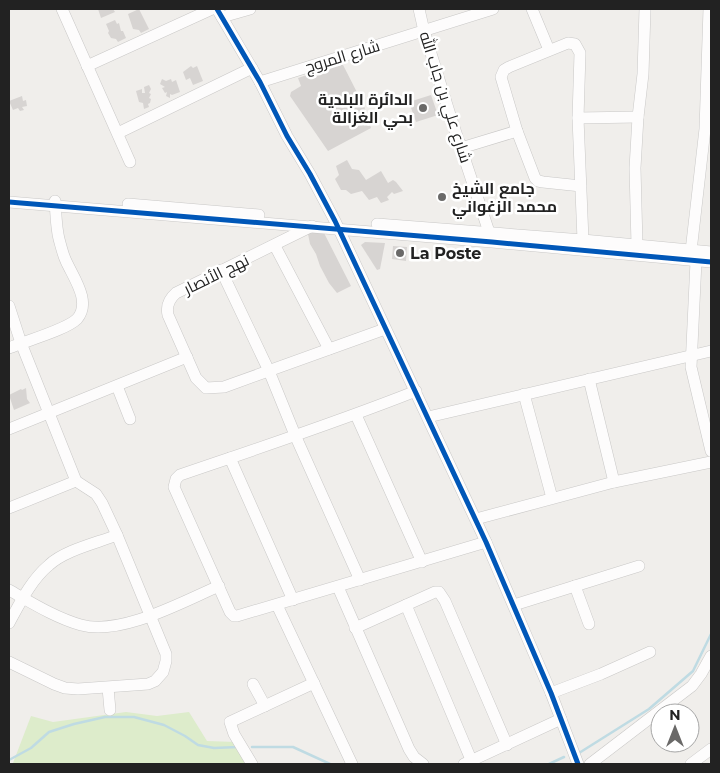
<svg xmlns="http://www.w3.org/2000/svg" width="720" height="773" font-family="Montserrat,Cairo,sans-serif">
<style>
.grass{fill:#ddeccb}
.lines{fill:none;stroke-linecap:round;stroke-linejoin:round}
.stream{stroke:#bfdbe3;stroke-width:2.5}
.building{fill:#d7d4d2}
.minor-casing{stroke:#c9c8c7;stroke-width:12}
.minor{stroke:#fdfcfc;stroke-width:11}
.cycleway-casing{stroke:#fff;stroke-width:8}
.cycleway{stroke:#0057b8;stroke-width:5}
.poi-dot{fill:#6a6968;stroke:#fff;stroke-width:2}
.labels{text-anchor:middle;stroke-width:5;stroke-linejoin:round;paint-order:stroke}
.street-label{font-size:16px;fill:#222;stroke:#fff}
.poi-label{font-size:16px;font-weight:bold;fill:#222;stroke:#fff;text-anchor:start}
</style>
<rect width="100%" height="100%" fill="#f0eeeb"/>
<!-- grass -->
<path class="grass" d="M126,712L157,716L189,712L207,741L236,742L247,762L242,764L13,763L31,716L53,722Z"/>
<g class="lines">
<!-- stream -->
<g class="stream">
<path d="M252,747H293L330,764"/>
<path d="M579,753L649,709L693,671L711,634"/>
<path d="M9,760L31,748L49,732L74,724L105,717H134L164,725L185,736L198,745L214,748L238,747"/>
<path d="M549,764L564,757"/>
</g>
</g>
<!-- building -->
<g class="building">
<path d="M98,9H113L115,12L101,18Z"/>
<path d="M139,9L149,29L141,33L139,30L133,29L128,14Z"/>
<path d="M115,20L117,24L119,23L121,31H123L126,38L118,42L116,39L111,38L108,33L109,31L106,24Z"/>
<path d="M342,63L364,106L371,128L328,151L290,96L291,92L301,86L298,78Z"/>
<path d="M191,66L193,68L197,66L203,81L193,85L190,78L186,80L183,72Z"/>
<path d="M162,79L166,81L171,79L172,82L176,80L180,92L172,95L170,94V98L166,96L167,92L165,93L162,88L165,87L160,84Z"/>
<path d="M149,85L151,89L149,93L151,94L149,98L151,99L150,103L148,104L149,107L144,109L143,103L139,102L136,91L142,89V93H145L144,87Z"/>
<path d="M431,95L438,115L416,122L409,102Z"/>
<path d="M22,96L23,101L26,100L27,106L22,107L24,110L20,111L18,108L13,110L9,101Z"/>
<path d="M347,160L352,169L359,170L366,180L381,171L388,183L393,180L396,182L403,191L394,194L392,192L387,197L389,200L381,203L377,197L369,200L362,191L351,194L346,190H341L335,179L339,175L336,166Z"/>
<path d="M315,229L324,233L351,286L337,293L329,283L320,266L316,254L310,244L308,234Z"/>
<path d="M365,242L385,243L380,269L377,270L361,245Z"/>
<path d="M393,246L407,247L406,261L392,259Z"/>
<path d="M26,388L27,399L30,403L14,410L9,395L21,389L22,390Z"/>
</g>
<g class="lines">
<defs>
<g id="minor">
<path d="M62,9L130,162"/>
<path d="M217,9L260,82L287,136L310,174L335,221L486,542L551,693L578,764"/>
<path d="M419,9L424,31L451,118L492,241"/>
<path d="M532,9L549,50"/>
<path d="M222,17L250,9"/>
<path d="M87,66L212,9"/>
<path d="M260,82L493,9"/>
<path d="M578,118L638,117"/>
<path d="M118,133L252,68"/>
<path d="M461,148L517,131"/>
<path d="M581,186L543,182L538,181L535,178L517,131L501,77L504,70L509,67L568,43L575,44L580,53L578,118L583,240"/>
<path d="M9,202L492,242L711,262"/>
<path d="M128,204L259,215"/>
<path d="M377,224L583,240L711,252"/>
<path d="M312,226L176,293C169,299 166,306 168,315L196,378L206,388L224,387L385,329"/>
<path d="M637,245L635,168L638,117L643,74L645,9"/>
<path d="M275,246L329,349"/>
<path d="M691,251L705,129L709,9"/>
<path d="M696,261L691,367L711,451"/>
<path d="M221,270L269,371L295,435L360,580"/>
<path d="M9,306L21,343L76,481L96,494L102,503L117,535L166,654V661L163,672L155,681L148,684L78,689L65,688L54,684L9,662"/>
<path d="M9,348C25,341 66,330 77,319C92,302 73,277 66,261C63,255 61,246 59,239C56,227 56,213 55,201"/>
<path d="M589,379L614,482"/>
<path d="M117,386L130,419"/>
<path d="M416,391C338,422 259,448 180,475L176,479L174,487L230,612L234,616H237L486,542"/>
<path d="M524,394L552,498"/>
<path d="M356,415L422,562"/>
<path d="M428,417L711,351"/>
<path d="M9,429L187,357"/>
<path d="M230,458L293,600"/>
<path d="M9,508L76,481"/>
<path d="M476,519L614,482L711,462"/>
<path d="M575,586L589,624"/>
<path d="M338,587L409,749L414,757L423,764"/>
<path d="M9,590C32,603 56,618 81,625C121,636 182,602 219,586"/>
<path d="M277,605L352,764"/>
<path d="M406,605L472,762"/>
<path d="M514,605L639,566"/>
<path d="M9,623C20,603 31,580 49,565C65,550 97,543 117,535"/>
<path d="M355,628L435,592H439L445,601L507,745"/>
<path d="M253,684L265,706"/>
<path d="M108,688L110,710"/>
<path d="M551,693L601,674L650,652"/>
<path d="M252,764L234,734L230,722L314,683"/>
<path d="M464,764L561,719"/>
<path d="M590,764L692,686L701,674L711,656"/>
<path d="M691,764L711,749"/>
</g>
</defs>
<!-- minor casing -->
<use href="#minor" class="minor-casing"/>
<!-- minor -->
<use href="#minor" class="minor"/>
<defs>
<g id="cycleway">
<path d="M217,9L260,82L287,136L310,174L335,221L486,542L551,693L578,764"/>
<path d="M9,202L492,242L711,262"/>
</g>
</defs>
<!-- cycleway casing -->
<use href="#cycleway" class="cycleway-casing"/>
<!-- cycleway -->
<use href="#cycleway" class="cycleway"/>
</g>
<!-- markers -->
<g class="poi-dot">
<circle cx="423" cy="108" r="5"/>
<circle cx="442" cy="197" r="5"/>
<circle cx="400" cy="253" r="5"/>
</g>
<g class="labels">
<!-- street labels -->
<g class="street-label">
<text transform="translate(342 56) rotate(-17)" y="6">شارع المروج</text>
<text transform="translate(446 97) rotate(72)" y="6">شارع علي بن جاب الله</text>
<text transform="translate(216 274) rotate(-26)" y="6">نهج الأنصار</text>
</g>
<!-- poi labels -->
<g class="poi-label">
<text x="413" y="105" text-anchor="end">الدائرة البلدية<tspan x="413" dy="18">بحي الغزالة</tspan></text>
<text x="452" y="194">جامع الشيخ<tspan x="452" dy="18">محمد الزغواني</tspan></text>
<text x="410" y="259">La Poste</text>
</g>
</g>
<!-- border -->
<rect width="720" height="773" fill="none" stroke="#222222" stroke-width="20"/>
<!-- north arrow -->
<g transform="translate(675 728)"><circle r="24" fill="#ffffff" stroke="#a7a7a7"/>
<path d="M0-4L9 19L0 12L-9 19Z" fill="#6a6968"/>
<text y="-8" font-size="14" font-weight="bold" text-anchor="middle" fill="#222222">N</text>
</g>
</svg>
